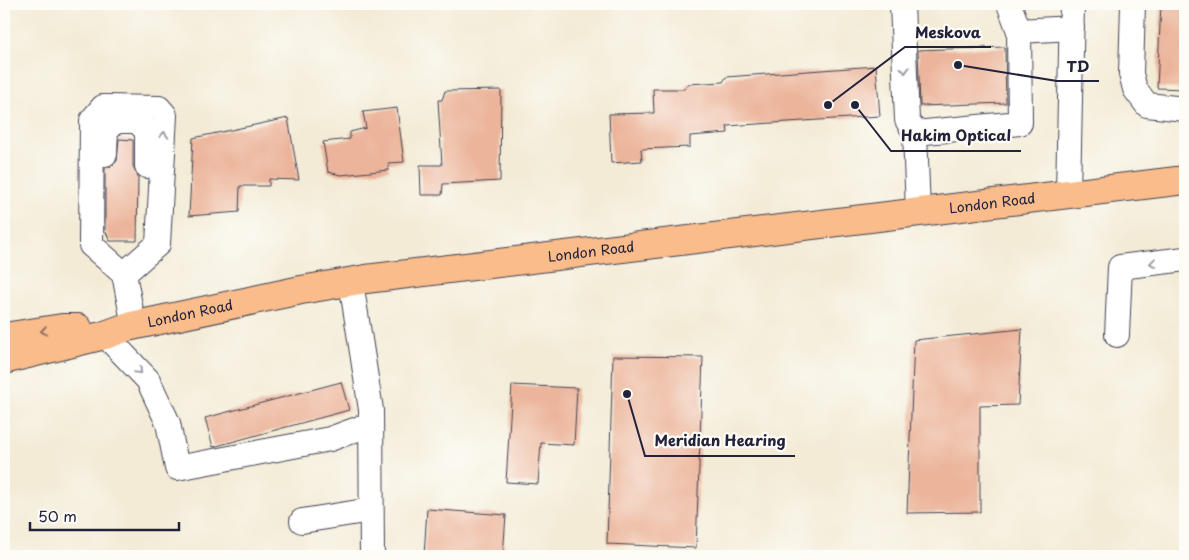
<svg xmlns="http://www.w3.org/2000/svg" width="1189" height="560" font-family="'Playpen Sans',sans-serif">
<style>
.building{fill:#ecb59b}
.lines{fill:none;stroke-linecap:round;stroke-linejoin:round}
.minor-casing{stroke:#414052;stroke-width:26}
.major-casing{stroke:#414052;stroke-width:30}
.minor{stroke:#fff;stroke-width:24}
.major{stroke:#f9bc8a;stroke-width:28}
.oneway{stroke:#9c9ca7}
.oneway2{stroke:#8e6f62}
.labels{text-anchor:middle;stroke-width:4.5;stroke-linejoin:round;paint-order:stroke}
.street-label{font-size:14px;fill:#22223b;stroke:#fdfcf7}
.leader{fill:none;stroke:#22223b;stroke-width:2}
.callout-dot{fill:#22223b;stroke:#fdfcf7;stroke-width:2}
.callout-label{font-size:15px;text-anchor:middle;font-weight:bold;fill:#22223b;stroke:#fdfcf7;stroke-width:4.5;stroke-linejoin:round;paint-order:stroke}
</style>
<rect width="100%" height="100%" fill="#fdfcf7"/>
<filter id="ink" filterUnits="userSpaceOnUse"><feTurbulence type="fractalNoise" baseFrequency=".02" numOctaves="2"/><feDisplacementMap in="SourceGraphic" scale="10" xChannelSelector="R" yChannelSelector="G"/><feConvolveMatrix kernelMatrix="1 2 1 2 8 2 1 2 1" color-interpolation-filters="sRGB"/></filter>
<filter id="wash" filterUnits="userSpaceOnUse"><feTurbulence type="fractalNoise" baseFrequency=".0096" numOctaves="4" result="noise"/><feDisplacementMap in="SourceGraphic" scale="20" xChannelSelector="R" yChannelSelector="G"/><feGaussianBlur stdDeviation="1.12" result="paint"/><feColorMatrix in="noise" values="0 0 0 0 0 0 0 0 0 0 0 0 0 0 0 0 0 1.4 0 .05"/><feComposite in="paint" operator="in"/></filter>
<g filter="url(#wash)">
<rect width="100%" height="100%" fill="#f3ebd6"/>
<g id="blocks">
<!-- building -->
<g class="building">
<path d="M1161,4H1185V89L1157,88Z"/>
<path d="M1005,47L1006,103L920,106L918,50Z"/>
<path d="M876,66L880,116L727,126L728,133L690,136V147L641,149L642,161L611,163L609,114L654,113L653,89H684L687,84L723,82L726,77Z"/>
<path d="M501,90L500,181L443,184L442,195H421L420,165H442L438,100H442L445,91Z"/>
<path d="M397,108L404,162L388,163L389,170L341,175L328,172L323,142L350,139V132L366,128L363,112Z"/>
<path d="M288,118L299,180L269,179V186H240L239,212L189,216L193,138Z"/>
<path d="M119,139L133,140V166L138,176L137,241H110L105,230V168L112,166L117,161Z"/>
<path d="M1022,329L1018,405L980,406V512L907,513L914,340Z"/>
<path d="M613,356L703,357L696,548L607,544Z"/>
<path d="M341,382L349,410L213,447L205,418Z"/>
<path d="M512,385L577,388L574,445L541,443L538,484L506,482Z"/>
<path d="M427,509L506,515L503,556H424Z"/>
</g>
</g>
</g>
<g filter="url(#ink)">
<use href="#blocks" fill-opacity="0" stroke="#414052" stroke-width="1"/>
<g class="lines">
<defs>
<g id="minor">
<path d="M902,4L907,120L915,133"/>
<path d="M1009,4L1019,31"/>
<path d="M1133,4L1131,74L1135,89L1147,105L1185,109"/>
<path d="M105,154L106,128L118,121H137L147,131V166"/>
<path d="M1068,194L1072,4"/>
<path d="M918,212L915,133L1020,123L1019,31L1072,28"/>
<path d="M124,274L158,244L165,115L159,108L103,107L92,120L91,245L124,274L134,326"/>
<path d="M351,282L371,410L372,556"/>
<path d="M105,335L148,380L168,423L177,468L330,439L371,424"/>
<path d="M1117,335L1120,267L1185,259"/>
<path d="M302,521L371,510"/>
</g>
<g id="major">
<path d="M4,337L62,328H78"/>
<path id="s1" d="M4,360L105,335L127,327L301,290L366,279L1185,180"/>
</g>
</defs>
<!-- minor casing -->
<use href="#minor" class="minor-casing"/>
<!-- major casing -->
<use href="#major" class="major-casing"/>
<!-- minor -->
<use href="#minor" class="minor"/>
<!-- major -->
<use href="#major" class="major"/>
</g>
<!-- one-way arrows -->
<defs><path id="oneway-chevron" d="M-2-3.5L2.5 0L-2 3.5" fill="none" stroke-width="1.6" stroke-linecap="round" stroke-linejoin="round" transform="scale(1.25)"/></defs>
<g class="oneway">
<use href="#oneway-chevron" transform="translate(905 70) rotate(88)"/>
<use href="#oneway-chevron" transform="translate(164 135) rotate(-87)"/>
<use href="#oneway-chevron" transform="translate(1153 263) rotate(173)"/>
<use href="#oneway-chevron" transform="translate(139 371) rotate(46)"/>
</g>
<use class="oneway2" href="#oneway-chevron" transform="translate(44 331) rotate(171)"/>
</g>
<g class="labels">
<!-- street labels -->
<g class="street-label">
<text dy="5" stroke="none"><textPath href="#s1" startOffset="1002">London Road</textPath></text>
<text dy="5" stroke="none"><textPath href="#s1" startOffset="598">London Road</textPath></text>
<text dy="5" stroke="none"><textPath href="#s1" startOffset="192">London Road</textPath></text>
</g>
</g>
<!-- callouts -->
<path class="leader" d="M828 105L905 47H991M958 65L1057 81H1099M855 105L891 151H1021M627 394L645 456H795"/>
<g class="callout-dot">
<circle cx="828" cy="105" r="5"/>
<circle cx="958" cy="65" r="5"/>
<circle cx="855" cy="105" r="5"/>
<circle cx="627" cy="394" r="5"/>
</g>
<g class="callout-label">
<text x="948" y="38">Meskova</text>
<text x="1078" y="72">TD</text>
<text x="956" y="141">Hakim Optical</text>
<text x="720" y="446">Meridian Hearing</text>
</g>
<!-- margin -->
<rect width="1189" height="560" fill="none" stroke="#fdfcf7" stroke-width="20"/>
<!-- scale -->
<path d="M30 522v8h149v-8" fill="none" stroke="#22223b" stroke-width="2.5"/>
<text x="38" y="522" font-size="15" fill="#22223b" stroke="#fdfcf7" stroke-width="4" paint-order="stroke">50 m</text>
</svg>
